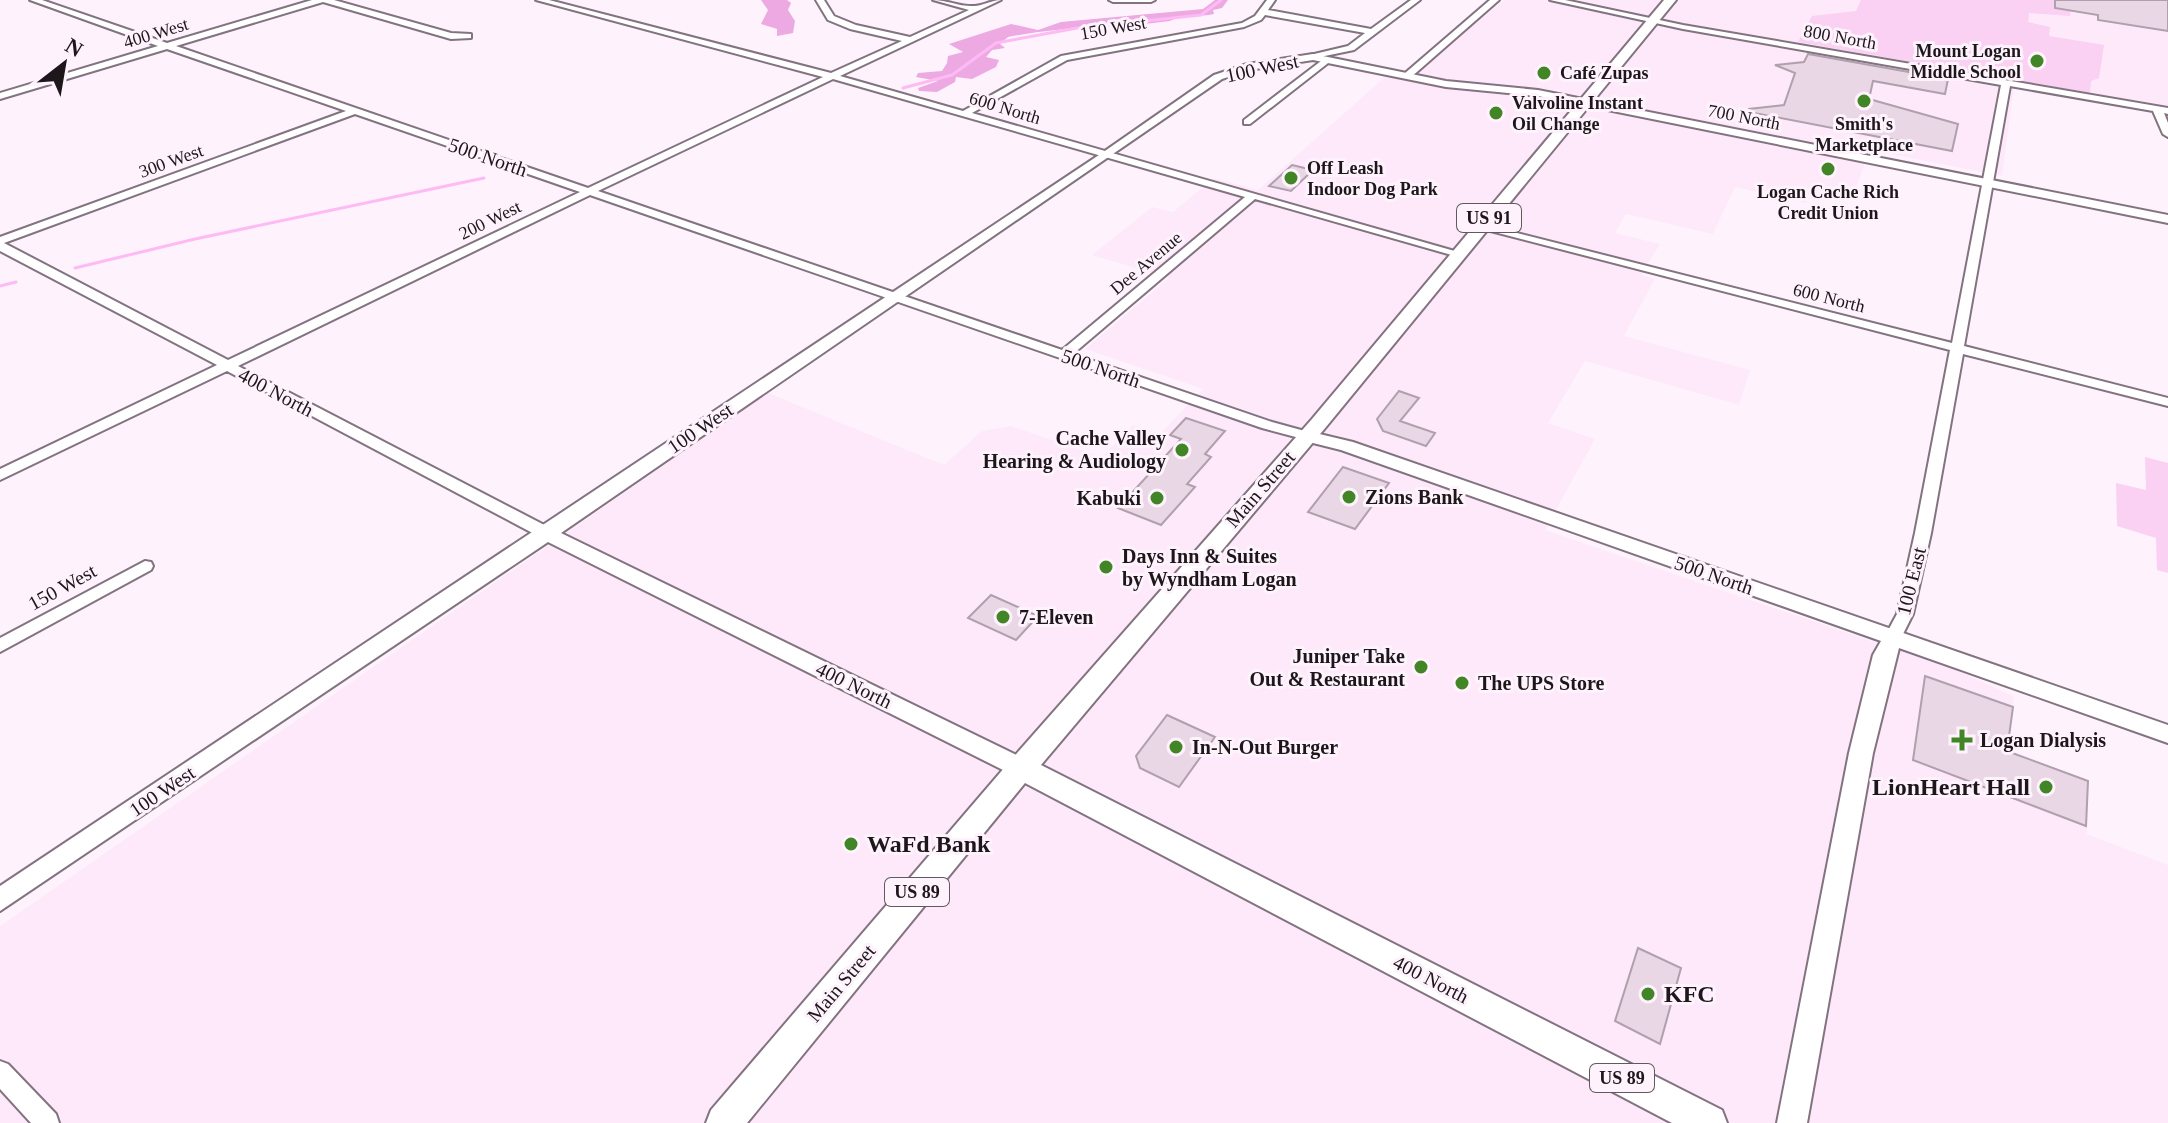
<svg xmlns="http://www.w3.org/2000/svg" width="2168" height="1123" font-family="'Times New Roman',serif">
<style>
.built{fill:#fde9fa}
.green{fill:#fad0f3}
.forest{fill:#eca9e2}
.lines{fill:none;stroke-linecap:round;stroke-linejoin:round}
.stream{stroke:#febaf4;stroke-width:3}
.building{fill:#ead7e6;stroke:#b09fad;stroke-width:2}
.minor-casing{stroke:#837380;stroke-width:4}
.tertiary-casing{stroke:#837380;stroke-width:4}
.primary-casing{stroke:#837380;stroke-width:4}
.minor{fill:#fff;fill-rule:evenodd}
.tertiary{fill:#fff;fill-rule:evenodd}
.primary{fill:#fff;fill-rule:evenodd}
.poi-dot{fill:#428527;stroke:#fef3fc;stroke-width:3}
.labels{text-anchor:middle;stroke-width:6;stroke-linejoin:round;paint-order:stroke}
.far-street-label{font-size:18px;fill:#1d171c;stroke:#fef3fc}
.far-poi-label{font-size:18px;font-weight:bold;fill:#1d171c;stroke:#fef3fc;text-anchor:start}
.shield{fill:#fef3fc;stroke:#60595f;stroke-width:2}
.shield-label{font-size:18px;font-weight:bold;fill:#1d171c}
.street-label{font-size:20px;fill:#1d171c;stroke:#fef3fc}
.poi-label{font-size:20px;font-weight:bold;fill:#1d171c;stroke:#fef3fc;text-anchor:start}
.near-poi-label{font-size:24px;font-weight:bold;fill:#1d171c;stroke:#fef3fc;text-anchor:start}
</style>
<rect width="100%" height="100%" fill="#fef3fc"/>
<!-- built -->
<path class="built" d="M1504,0H2168V106L2015,80L2002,176L1870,150L1853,196L1811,188L1806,203L1735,187L1713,234L1626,214L1615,233L1660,244L1641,275L1655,279L1624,336L1750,370L1739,405L1585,361L1548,423L1595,439L1545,530L1948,667L2014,696L2007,751L2088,781L2087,834L2168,865V1123H0V926L768,393L944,465L982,431L1011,426L1102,457L1133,425L1160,434L1203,389L1085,349L1169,278L1092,255L1152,207L1173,212L1214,178L1258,190L1385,77L1407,80Z"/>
<!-- green -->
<g class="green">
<path d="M1861,0H2078L2071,3L2070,16L2029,13L2028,22L2050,27L2049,36L2104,45L2099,78L2091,81L2090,93L1798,42L1812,16L1856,11Z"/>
<path d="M2145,457L2168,463V573L2157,570L2156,538L2117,526L2116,483L2146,490Z"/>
</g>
<!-- forest -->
<g class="forest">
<path d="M761,0H787L791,3L788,10L795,21L793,33L777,36V29L761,24L768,10Z"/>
<path d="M1215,0H1228L1222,8L1213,10L1214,14C1200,17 1181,14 1170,21C1117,28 1059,26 1008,37L1000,44L1005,48L992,50L986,57L999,60L996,67L972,79L956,77L955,82L937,92L919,91L918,88L938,81L916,77L918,73L942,71L947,63L948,56L963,52L949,44L1011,24L1038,30L1061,22L1203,9Z"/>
</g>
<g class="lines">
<!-- stream -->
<g class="stream">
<path d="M903,88L952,75L996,43L1077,28L1201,15L1221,0"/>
<path d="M75,268L195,239L484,178"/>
<path d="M0,286L16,282"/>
</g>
</g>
<!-- building -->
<g class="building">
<path d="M2055,0H2168V31L2098,20V15L2055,8Z"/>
<path d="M1808,54L1948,79L1945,94L1873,81L1869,99L1958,124L1952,151L1749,112V109L1784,105L1795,73L1775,65L1804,62Z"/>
<path d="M1292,165L1313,170L1291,191L1269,186Z"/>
<path d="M1399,391L1419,398L1400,421L1435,433L1426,446L1383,431L1377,419Z"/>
<path d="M1186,418L1225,431L1205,454L1211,457L1187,484L1195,487L1161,525L1118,508L1181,439L1170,435Z"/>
<path d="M1343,467L1389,483L1355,529L1308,512Z"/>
<path d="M991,595L1038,616L1016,640L968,618Z"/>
<path d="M1925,676L2013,707L2007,751L2088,781L2086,826L1913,760Z"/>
<path d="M1167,715L1215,737L1179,787L1140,768L1136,756Z"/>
<path d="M1638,948L1681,968L1660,1044L1615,1021Z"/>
</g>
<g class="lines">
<defs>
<g id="minor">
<path d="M30,0H42L167,43L312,0H334L451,33L471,34V38L451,39L323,2L176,46L588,188L823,77L536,0H549L831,73L902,41L850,29L828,20L816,0H824L834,16L856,25L910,37L969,10L933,0C947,0 961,7 974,6C983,6 991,0 1001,0L840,76L963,111L1061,56L1242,23L1255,16L1267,0H1275L1268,10L1371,29L1411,0H1420L1354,50L1310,59V55L1348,46L1365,33L1265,15L1261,20L1244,27L1067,60L972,113L1465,254L1455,256L1255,199L1073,354L1272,422L1312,433L1314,436L1312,439L1307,440L1262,428L590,195L238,366L552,529L554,533L552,537H540L227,371L0,480V469L217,365L0,251V237L346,111L167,49L0,99V93L158,46ZM833,79L1245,197L1062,350L598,191ZM355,114L580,192L228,360L4,243Z"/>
<path d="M1109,0H1155L1151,2H1113Z"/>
<path d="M1490,0H1499L1410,78H1404V74Z"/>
<path d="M1550,0H1565L1683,25L2168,108V114L2164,113L2168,123V137L2163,134L2153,111L2010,86L1964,346L2168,398V406L1963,354L1931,533L1913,614L1899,642H1887L1884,638L1897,614L1915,533L1950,350L1475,227L1481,224L1952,343L2001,85L1683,29Z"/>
<path d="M1325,58L1332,60L1250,124H1244V120Z"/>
<path d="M145,561L151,562L153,566L151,570L0,652V638Z"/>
<path d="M0,1061L8,1064L56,1114L59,1123H31L0,1089Z"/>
</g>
<g id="tertiary">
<path d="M1313,54L1446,81L1538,90L2168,215V223L1538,96L1446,87L1313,60L1249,70L1222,79L561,533L1029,761L1033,768L1029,775L1021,777L1013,775L548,542L0,911V886L1102,153L1214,75L1247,64Z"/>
<path d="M1307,431L1353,442L2168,725V743L1899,648L1873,753L1807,1123H1777L1849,753L1873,655L1881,641L1341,450L1301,440L1298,436L1301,432Z"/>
</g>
<path id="primary" d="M1664,0H1676L1326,427L1041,765L1722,1110L1727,1123H1672L1025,783L747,1123H706L711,1110L1011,760L1312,419Z"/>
</defs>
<!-- minor casing -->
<use href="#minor" class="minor-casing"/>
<!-- tertiary casing -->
<use href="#tertiary" class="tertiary-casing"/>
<!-- primary casing -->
<use href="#primary" class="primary-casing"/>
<!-- minor -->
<use href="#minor" class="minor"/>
<!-- tertiary -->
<use href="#tertiary" class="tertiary"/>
<!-- primary -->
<use href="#primary" class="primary"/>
</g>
<!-- markers -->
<g class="poi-dot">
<circle cx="2037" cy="61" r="8"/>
<circle cx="1544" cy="73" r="8"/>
<circle cx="1864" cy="101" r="8"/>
<circle cx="1496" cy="113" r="8"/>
<circle cx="1828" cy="169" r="8"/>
<circle cx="1291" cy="178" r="8"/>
<circle cx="1182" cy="450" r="8"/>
<circle cx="1349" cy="497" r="8"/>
<circle cx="1157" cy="498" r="8"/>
<circle cx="1106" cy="567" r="8"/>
<circle cx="1003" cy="617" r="8"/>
<circle cx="1421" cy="667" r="8"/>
<circle cx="1462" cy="683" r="8"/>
<path d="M1958 728h8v8h8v8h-8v8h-8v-8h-8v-8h8z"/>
<circle cx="1176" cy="747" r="8"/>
<circle cx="2046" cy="787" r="8"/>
<circle cx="851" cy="844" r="8"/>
<circle cx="1648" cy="994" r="8"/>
</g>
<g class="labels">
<!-- far-street labels -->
<g class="far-street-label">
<text transform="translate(1113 28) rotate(-10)" y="6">150 West</text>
<text transform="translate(156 33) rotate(-17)" y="6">400 West</text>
<text transform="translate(1840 37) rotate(10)" y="6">800 North</text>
<text transform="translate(1005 108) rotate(17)" y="6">600 North</text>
<text transform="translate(1744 117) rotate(11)" y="6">700 North</text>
<text transform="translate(171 161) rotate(-20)" y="6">300 West</text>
<text transform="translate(490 220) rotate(-26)" y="6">200 West</text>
<text transform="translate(1146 263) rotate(-40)" y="6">Dee Avenue</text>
<text transform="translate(1829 298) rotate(14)" y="6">600 North</text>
</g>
<!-- far-poi labels -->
<g class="far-poi-label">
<text x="2021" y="57" text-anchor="end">Mount Logan<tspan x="2021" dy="21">Middle School</tspan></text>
<text x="1560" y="79">Café Zupas</text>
<text x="1512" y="109">Valvoline Instant<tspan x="1512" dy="21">Oil Change</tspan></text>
<text x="1864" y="130" text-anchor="middle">Smith's<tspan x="1864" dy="21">Marketplace</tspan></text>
<text x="1307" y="174">Off Leash<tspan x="1307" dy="21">Indoor Dog Park</tspan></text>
<text x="1828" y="198" text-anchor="middle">Logan Cache Rich<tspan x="1828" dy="21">Credit Union</tspan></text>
</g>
<!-- shield labels -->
<g class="shield">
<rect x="1457" y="204" width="64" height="28" rx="6"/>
<rect x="885" y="878" width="64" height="28" rx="6"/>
<rect x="1590" y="1064" width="64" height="28" rx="6"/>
</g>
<g class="shield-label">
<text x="1489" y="224">US 91</text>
<text x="917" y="898">US 89</text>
<text x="1622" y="1084">US 89</text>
</g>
<!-- street labels -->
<g class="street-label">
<text transform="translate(1262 68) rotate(-12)" y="7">100 West</text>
<text transform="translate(488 157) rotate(19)" y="7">500 North</text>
<text transform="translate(1101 368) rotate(19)" y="7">500 North</text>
<text transform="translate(276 392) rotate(28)" y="7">400 North</text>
<text transform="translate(700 428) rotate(-34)" y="7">100 West</text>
<text transform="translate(1260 489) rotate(-49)" y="7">Main Street</text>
<text transform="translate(1714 575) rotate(19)" y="7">500 North</text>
<text transform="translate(1911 581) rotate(-76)" y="7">100 East</text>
<text transform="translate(62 587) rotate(-29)" y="7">150 West</text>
<text transform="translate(854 685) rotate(26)" y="7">400 North</text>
<text transform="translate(162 791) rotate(-34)" y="7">100 West</text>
<text transform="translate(1431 979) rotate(27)" y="7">400 North</text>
<text transform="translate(841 983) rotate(-50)" y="7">Main Street</text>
</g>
<!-- poi labels -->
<g class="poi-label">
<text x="1166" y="445" text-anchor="end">Cache Valley<tspan x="1166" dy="23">Hearing &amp; Audiology</tspan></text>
<text x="1365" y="504">Zions Bank</text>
<text x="1141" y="505" text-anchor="end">Kabuki</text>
<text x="1122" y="563">Days Inn &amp; Suites<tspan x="1122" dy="23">by Wyndham Logan</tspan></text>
<text x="1019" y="624">7-Eleven</text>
<text x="1405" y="663" text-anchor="end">Juniper Take<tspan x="1405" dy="23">Out &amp; Restaurant</tspan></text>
<text x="1478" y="690">The UPS Store</text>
<text x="1980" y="747">Logan Dialysis</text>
<text x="1192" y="754">In-N-Out Burger</text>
</g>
<!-- near-poi labels -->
<g class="near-poi-label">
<text x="2030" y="795" text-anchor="end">LionHeart Hall</text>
<text x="867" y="852">WaFd Bank</text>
<text x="1664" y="1002">KFC</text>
</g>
</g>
<!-- north arrow -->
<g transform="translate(64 64) rotate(31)" stroke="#fef3fc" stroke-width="6" paint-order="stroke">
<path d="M0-6L14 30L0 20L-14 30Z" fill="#1d171c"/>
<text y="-12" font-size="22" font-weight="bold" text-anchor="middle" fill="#1d171c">N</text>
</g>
</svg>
